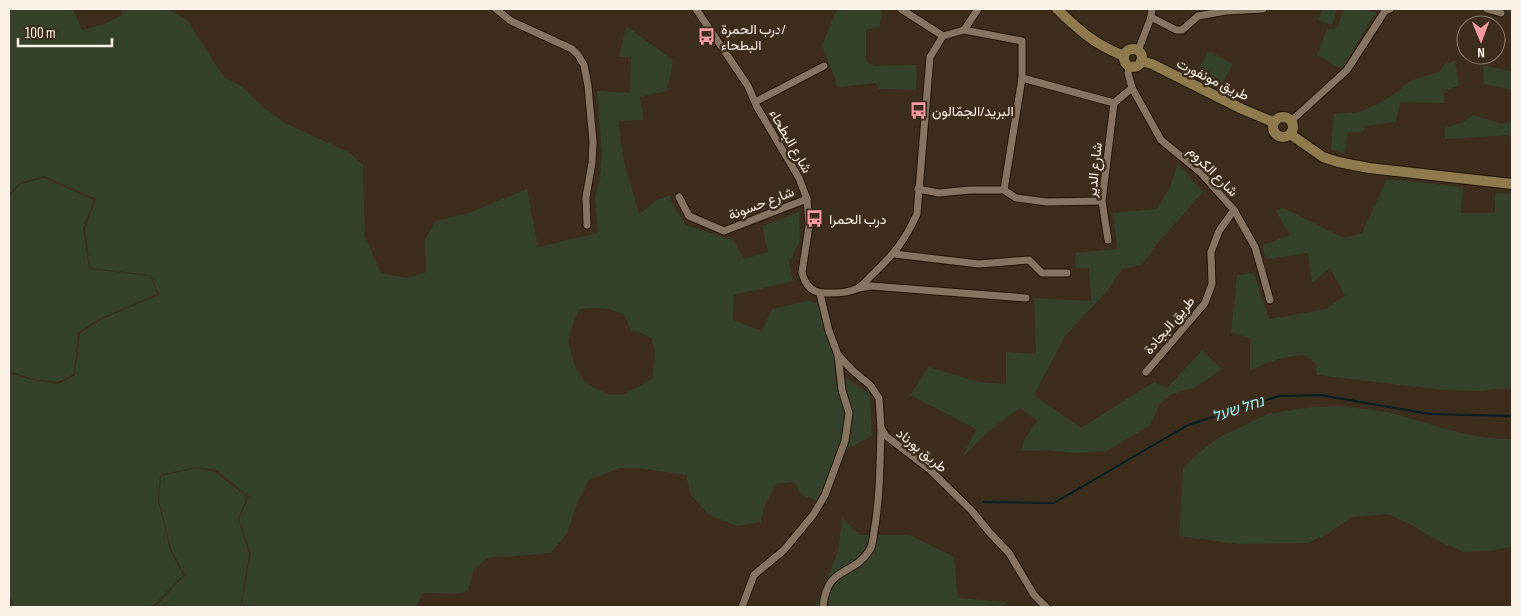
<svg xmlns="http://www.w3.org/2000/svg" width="1521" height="616" font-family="'Sofia Sans Condensed',Vazirmatn,'Noto Sans Hebrew',sans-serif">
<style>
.green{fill:#35412a;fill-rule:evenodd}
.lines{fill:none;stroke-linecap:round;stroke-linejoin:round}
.stream{stroke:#001f24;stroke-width:2}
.street-casing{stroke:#231506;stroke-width:9}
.secondary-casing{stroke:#231506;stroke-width:12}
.street{stroke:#867462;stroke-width:7}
.secondary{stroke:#8e7a4d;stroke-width:10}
.labels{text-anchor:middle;stroke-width:5;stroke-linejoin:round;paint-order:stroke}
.poi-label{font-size:14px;fill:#fdf2e8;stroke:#3d2d1d;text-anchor:start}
.street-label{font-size:14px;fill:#fdf2e8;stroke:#3d2d1d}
.water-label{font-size:15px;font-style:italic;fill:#9cecf9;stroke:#3d2d1d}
</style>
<rect width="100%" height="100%" fill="#3d2d1d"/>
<!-- green -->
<g class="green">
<path d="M9,9H73L82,30L105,24L122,15V9H167L187,20L224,77L243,87L262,106L285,123L350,153L363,165L365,237L381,273L406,278L426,272L425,239L436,221L469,213L527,189L538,247L598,233L595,196L600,180L602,155L597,91L630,93L631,57H619L626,26L673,60L667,91L640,97L644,120L618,121L623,158L639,214L657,200L670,195L672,203L686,225L733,240L744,259L768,252L762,226L799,212L800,240L789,262L793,281L734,295L733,320L762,331L772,309L807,301L822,304L843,376L870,394L872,436L849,448L832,469L827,504L802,495L793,482L777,484L765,504L761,522L737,526L709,515L691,495L686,475L640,468H620L589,480L576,506L567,533L551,553L488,558L474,569L468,591L458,594L423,593L416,607H241L251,554L239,519L249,496L216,470L196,467L160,475L158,500L170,550L183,575L156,603L149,607H14L9,593V373L32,380L58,384L75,375L80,333L102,319L159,295L151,275L90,268L85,228L96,199L44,176L20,183L9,194ZM592,308L608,309L623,314L632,331L641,333L652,339L655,355L652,379L623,395L606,394L586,383L575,366L568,342L575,317L580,309Z"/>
<path d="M837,9H882L880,27L866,30V61L874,66L917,65L916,90L879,89L876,83L838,87L822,45Z"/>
<path d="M1322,9H1337L1332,25L1318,20Z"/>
<path d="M1345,9H1366L1377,14L1371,20L1342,69L1317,55L1327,29H1335Z"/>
<path d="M1209,51L1233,64L1219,89L1195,75Z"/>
<path d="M1455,61L1459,86L1444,90L1445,103L1400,102L1396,122L1365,126L1363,132H1348L1345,154L1331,149L1334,114L1359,112L1380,103L1397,92L1410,81L1439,72L1445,64Z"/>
<path d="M1483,65L1511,71L1512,69V90L1484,84Z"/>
<path d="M1473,115L1499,123H1512V138L1508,135L1445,139V128L1463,122Z"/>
<path d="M1178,163L1203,192L1156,245L1142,265L1122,269L1108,290L1065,336L1034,395L1081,428L1154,382L1167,388L1202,350L1222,369L1194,388L1172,394L1161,403L1149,426L1107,451L1074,453L1044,450L1021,451L1024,440L1037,421L1020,408L989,431L962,458L976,429L910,395L929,367L979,382L1006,384V352L1036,354L1034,298L1091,301L1089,268H1075L1076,253L1117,249L1113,213L1157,209L1170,187Z"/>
<path d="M44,178L94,200L83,228L89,269L150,276L157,294L101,318L78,332L74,374L58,382L33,379L9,371V196L20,184Z"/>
<path d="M1387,179L1463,187L1461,213H1495V193L1512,194V388L1477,391L1443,390L1317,375L1315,363L1306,355C1283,356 1270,361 1250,371V338L1231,333L1237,275L1254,273L1269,319L1326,309L1345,296L1330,268L1312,283L1308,253L1266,259L1262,245L1290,235L1276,211L1283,208L1344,238L1362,233Z"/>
<path d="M1340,406C1358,409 1377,409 1395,414C1433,424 1472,440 1512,439V547L1488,551L1464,552L1438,541L1412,525L1388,514L1352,517L1329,533L1308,543L1237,544L1179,536L1183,469L1195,456L1216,439L1267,414L1314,407Z"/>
<path d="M196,468L215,472L247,497L238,519L249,554L240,607H152L158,604L185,575L171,549L159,500L161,476Z"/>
<path d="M842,518L860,535H909L954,557L958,598L1006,602L1003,607H815L838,552Z"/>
</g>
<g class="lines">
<!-- stream -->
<path class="stream" d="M984,502L1054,503L1188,425L1279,396L1320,395L1430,414L1512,416"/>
<defs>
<g id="street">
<path d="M496,9L511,21L572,49L578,55L584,65L588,86L593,142L592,163L586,197L587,225"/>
<path d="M696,9L748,86L757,107L799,178L807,199L809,226L802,272C805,286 813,294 828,293C838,293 849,293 858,288C863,285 868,279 872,275C894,254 904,242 917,214L930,57L943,36L964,30L978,9"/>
<path d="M901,9L943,36"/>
<path d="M1487,9L1501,13"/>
<path d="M1151,17L1176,30H1182L1198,16L1226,11L1263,9"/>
<path d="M964,30L1022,41V78L1004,190"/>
<path d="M1138,51L1151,17L1152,9"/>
<path d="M1129,66L1128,73L1132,88L1161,140L1200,172L1234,210L1255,247L1270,300"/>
<path d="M1022,78L1114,103"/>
<path d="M755,102L824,66"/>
<path d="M1291,121L1347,70L1385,11L1390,9"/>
<path d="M918,189L939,193L970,190H1004L1016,198L1047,202L1102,201"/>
<path d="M679,197L689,216L724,231L807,199"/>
<path d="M1108,240L1102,201L1114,103L1132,88"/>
<path d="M894,254L979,264L1029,260L1042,273H1067"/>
<path d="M859,288L871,286L1026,298"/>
<path d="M820,294L829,331L838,355L852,370L870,385L879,398L881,428L886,436L929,469L972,511L990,533L1009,553L1034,595L1046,607"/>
<path d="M1146,372L1205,303L1212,284L1211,252L1219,231L1234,210"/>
<path d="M742,607L754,575L784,550L813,515L825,495L845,441L849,413L842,390L838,355"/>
<path d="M823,607C827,565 852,577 869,551C873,546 873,538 874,532C880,498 880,463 881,428"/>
</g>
<g id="secondary">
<path d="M1057,9C1080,31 1094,44 1124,56"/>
<circle cx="1133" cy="58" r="9"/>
<path d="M1141,61L1152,64L1242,109L1273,122"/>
<circle cx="1283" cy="127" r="10"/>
<path d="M1290,134L1323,157L1338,162L1369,168L1512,184"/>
</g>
</defs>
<!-- street casing -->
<use href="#street" class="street-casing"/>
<!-- secondary casing -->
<use href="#secondary" class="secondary-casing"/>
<!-- street -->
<use href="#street" class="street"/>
<!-- secondary -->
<use href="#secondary" class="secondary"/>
</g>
<!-- icons -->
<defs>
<symbol id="bus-bare" viewBox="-9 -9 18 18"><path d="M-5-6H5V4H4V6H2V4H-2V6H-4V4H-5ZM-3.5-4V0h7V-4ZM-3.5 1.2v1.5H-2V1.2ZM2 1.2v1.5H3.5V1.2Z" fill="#f49aa0" stroke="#3d2d1d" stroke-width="2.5" paint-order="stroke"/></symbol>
</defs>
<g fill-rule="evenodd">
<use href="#bus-bare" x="694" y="24" width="25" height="25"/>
<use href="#bus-bare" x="906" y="98" width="25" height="25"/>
<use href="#bus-bare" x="802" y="206" width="25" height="25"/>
</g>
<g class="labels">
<!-- poi labels -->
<g class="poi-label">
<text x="721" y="34">درب الحمرة/<tspan x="721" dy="16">البطحاء</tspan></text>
<text x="932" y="116">البريد/الجمّالون</text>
<text x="829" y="224">درب الحمرا</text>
</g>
<!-- street labels -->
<g class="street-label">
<text transform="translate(1213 79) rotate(26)" y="5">طريق مونفورت</text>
<text transform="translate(791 141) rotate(60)" y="5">شارع البطحاء</text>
<text transform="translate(1094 170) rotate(-84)" y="5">شارع الدير</text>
<text transform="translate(1213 171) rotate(45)" y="5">شارع الكروم</text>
<text transform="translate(761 203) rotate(-21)" y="5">شارع حسونة</text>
<text transform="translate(1169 325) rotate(-50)" y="5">طريق البجادة</text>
<text transform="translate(922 450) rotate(39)" y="5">طريق بورناد</text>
</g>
<!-- water labels -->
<g class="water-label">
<text transform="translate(1238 409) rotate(-18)" y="5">נחל שעל</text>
</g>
</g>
<!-- border -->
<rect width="1521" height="616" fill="none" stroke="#fdf2e8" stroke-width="20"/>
<!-- north arrow -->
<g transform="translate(1481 40) rotate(179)"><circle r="24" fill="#3d2d1d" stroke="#8a7c6e"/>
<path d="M0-4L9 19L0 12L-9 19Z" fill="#f49aa0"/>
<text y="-8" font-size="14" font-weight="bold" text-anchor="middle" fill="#fdf2e8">N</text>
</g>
<!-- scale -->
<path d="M18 38v8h94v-8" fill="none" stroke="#fdf2e8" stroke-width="2.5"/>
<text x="25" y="38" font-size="15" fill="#fdf2e8" stroke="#3d2d1d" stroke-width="4" paint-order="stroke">100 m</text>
</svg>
